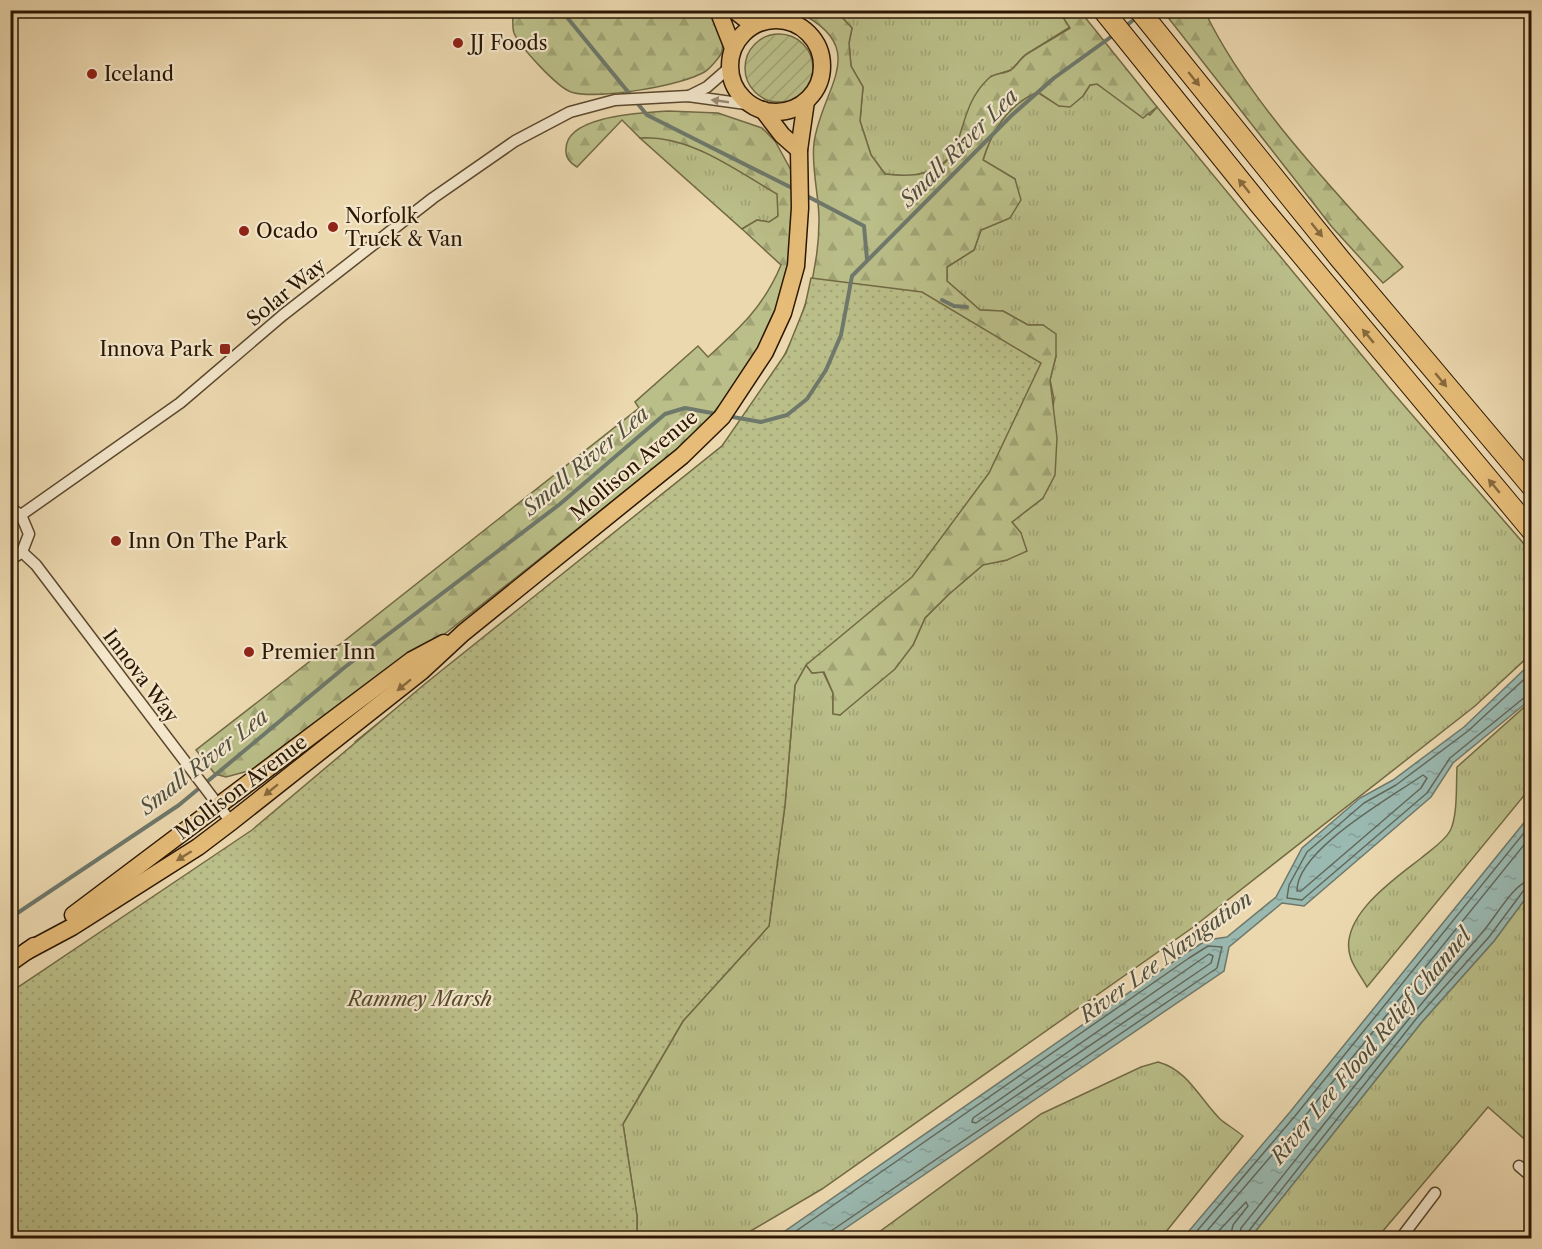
<svg xmlns="http://www.w3.org/2000/svg" width="1542" height="1249" font-family="'Libre Caslon Text',serif">
<style>
.grass{fill:url(#grass-tufts);stroke:#726a45;stroke-width:1.5}
.forest{fill:url(#forest-firs);stroke:#726a45;stroke-width:1.5}
.park{fill:url(#park-dots);stroke:#726a45;stroke-width:1.5}
.garden{fill:url(#garden-furrows);stroke:#726a45;stroke-width:1.5}
.water{fill:url(#water-ripples);stroke:#6e786b;stroke-width:1.5}
.lines{fill:none;stroke-linecap:round;stroke-linejoin:round}
.shore{stroke:#62685a;stroke-width:1.5}
.stream{stroke:#6e786b;stroke-width:4}
.minor-casing{stroke:#5b472d;stroke-width:13}
.primary-casing{stroke:#2b1702;stroke-width:19}
.motorway-casing{stroke:#2b1702;stroke-width:22}
.minor{stroke:#f3e6cb;stroke-width:10}
.primary{stroke:#e6bc78;stroke-width:16}
.motorway{stroke:#e6bc78;stroke-width:20}
.oneway{fill:#886a3d}
.oneway2{fill:#998971}
.poi-dot{fill:#8f2418;stroke:#f3e6cb;stroke-width:2}
.labels{text-anchor:middle;stroke-width:4.5;stroke-linejoin:round;paint-order:stroke}
.poi-label{font-size:20px;fill:#2b1702;stroke:#f3e6cb;text-anchor:start}
.street-label{font-size:20px;fill:#2b1702;stroke:#f3e6cb}
.park-label{font-size:20px;font-style:italic;fill:#56492a;stroke:#f3e6cb}
.water-label{font-size:21px;font-style:italic;fill:#52503f;stroke:#f3e6cb}
</style>
<defs>
<pattern id="grass-tufts" width="24" height="20" patternUnits="userSpaceOnUse" patternTransform="scale(1.5)"><rect width="24" height="20" fill="#babe88"/><path d="M3 7l-1-3M5 7V3M7 7l1-3M15 17l-1-3M17 17v-4M19 17l1-3" fill="none" stroke="#a0a374"/></pattern>
<pattern id="forest-firs" width="22" height="20" patternUnits="userSpaceOnUse" patternTransform="scale(1.5)"><rect width="22" height="20" fill="#babe88"/><path d="M5 1l3.5 6h-7zM16 11l3.5 6h-7z" fill="#a0a374"/></pattern>
<pattern id="park-dots" width="8" height="8" patternUnits="userSpaceOnUse" patternTransform="scale(1.5)"><rect width="8" height="8" fill="#babe88"/><path d="M2 2h.1M6 6h.1" fill="none" stroke="#a0a374" stroke-width="1.8" stroke-linecap="round"/></pattern>
<pattern id="garden-furrows" width="10" height="10" patternUnits="userSpaceOnUse" patternTransform="scale(1.5)"><rect width="10" height="10" fill="#babe88"/><path d="M-1 1l2-2M0 10L10 0M9 11l2-2" fill="none" stroke="#a0a374"/></pattern>
<pattern id="water-ripples" width="26" height="14" patternUnits="userSpaceOnUse" patternTransform="scale(1.5)"><rect width="26" height="14" fill="#9ab9b1"/><path d="M2 4q2-2 4 0t4 0M15 11q2-2 4 0t4 0" fill="none" stroke="#859e97"/></pattern>
</defs>
<rect width="100%" height="100%" fill="#ecd8af"/>
<filter id="stains"><feTurbulence type="fractalNoise" baseFrequency=".00333" numOctaves="4"/><feColorMatrix values="0 0 0 0 .2 0 0 0 0 .09 0 0 0 0 .02 0 0 0 .5 -.17"/></filter>
<radialGradient id="worn" r=".72"><stop offset=".6" stop-color="#630" stop-opacity="0"/><stop offset="1" stop-color="#630" stop-opacity=".3"/></radialGradient>
<!-- grass -->
<g class="grass">
<path d="M831,11H1059L1070,27L1025,55L1011,70L991,76L954,154L934,170L908,177L885,174L871,155L860,121L863,87L851,66L849,43L852,28L837,12Z"/>
<path d="M1097,84L1150,115L1157,107L1388,387L1531,552V654L1475,706L1192,928L822,1189L739,1238H637V1216L623,1124L683,1021L769,926L785,805L795,685L806,665L812,673L823,672L833,693V713L840,715L913,645L925,618L948,595L984,564L1007,560L1021,533L1012,522L1043,498L1054,399L1050,380L1056,356L1043,325H1028L1003,311L980,310L947,281V267L974,250L981,230L1010,218L1015,179L983,160C992,130 1009,104 1037,92L1059,106L1083,96L1090,85Z"/>
<path d="M654,137C699,142 739,172 778,194V216L769,222L757,220L742,229L640,138Z"/>
<path d="M1531,701V787L1367,987C1362,978 1355,969 1351,959C1336,919 1393,880 1420,859C1429,851 1444,842 1450,831C1458,816 1456,783 1457,767Z"/>
<path d="M1531,891V1145L1488,1107L1377,1238H1250L1421,1023L1494,941Z"/>
<path d="M1158,1062C1188,1070 1199,1098 1220,1119C1227,1125 1236,1130 1243,1136L1161,1238H874L875,1235L1041,1114L1141,1067Z"/>
</g>
<!-- forest -->
<g class="forest">
<path d="M831,10L837,12L852,28L849,43L851,66L863,87L860,121L871,155L885,174C981,185 944,119 989,78C995,73 1004,74 1011,70C1017,66 1020,58 1027,54C1041,45 1056,37 1070,28L1059,11H1080L1157,107L1143,118L1097,84L1090,85L1083,96L1070,107L1059,106L1038,92C1009,104 992,130 983,160L1015,179L1021,200L1010,218L981,230L974,250L947,267V281L980,310L1003,311L1028,325H1043L1056,334V356L1050,380L1057,438L1055,475L1043,498L1012,522L1021,533L1027,551L1007,560L983,565L948,595L925,618L913,645L895,669L840,715L833,714V693L824,672L812,673L806,665L356,741L722,446C776,385 819,305 819,220C819,195 811,167 814,143C821,88 874,48 796,11Z"/>
<path d="M513,11H709C716,22 727,40 721,54C718,59 710,68 706,71C683,86 596,100 571,92C557,87 520,47 514,33C512,28 513,17 513,11Z"/>
<path d="M1163,11H1208L1206,14C1250,104 1336,192 1403,267L1383,283L1332,227Z"/>
<path d="M668,111L718,113L762,128L775,141L792,172L794,216L787,280L770,329L749,369L697,433L672,454L432,644L324,716L252,770L226,777L215,774L196,750L318,655L339,645L639,408L635,402L698,346L708,357C740,328 764,306 781,265L742,229L757,220L769,222L778,216L777,194C735,170 691,135 640,138L622,120L577,167C570,163 565,157 566,149C566,115 644,113 668,111Z"/>
</g>
<!-- park -->
<path class="park" d="M811,278L922,292L1041,363L989,473L912,577L806,665L795,685L785,805L769,926L683,1021L623,1124L637,1216V1238H270L238,1233L211,1238H11V992L252,830L426,683L722,446L786,353L805,306Z"/>
<!-- garden -->
<circle class="garden" cx="779" cy="68" r="34"/>
<!-- water -->
<g class="water">
<path d="M1531,663V699L1453,763L1431,797L1304,906L1282,903L1229,947L1224,971L831,1238H775L1186,953L1207,940L1227,937L1276,897L1302,848L1360,798L1393,780L1464,727Z"/>
<path d="M1531,814V891L1494,941L1421,1023L1250,1238H1183L1290,1112Z"/>
</g>
<g class="lines">
<!-- shore -->
<g class="shore">
<path d="M1532,672L1468,731L1396,785L1364,803L1307,852L1289,885L1287,898L1302,900L1427,793L1450,758L1525,697L1532,695"/>
<path d="M1423,775L1427,778L1421,788L1301,891H1297C1296,850 1392,797 1423,775Z"/>
<path d="M1209,954L1213,956L1211,963L976,1123L972,1122L973,1118Z"/>
<path d="M786,1238L1189,958L1208,946L1222,947L1217,968L831,1231L828,1238"/>
<path d="M1191,1238L1295,1116L1532,823"/>
<path d="M1201,1238L1301,1121L1532,835"/>
<path d="M1212,1238L1246,1202L1248,1206L1233,1225L1230,1238"/>
<path d="M1239,1238L1241,1228C1320,1130 1397,1030 1480,935C1493,922 1514,881 1532,880"/>
<path d="M1246,1238L1248,1232L1416,1019L1489,937L1524,890L1532,888"/>
</g>
<!-- stream -->
<g class="stream">
<path d="M561,10L647,115L796,190"/>
<path d="M1123,28L1136,18"/>
<path d="M805,195L864,226L867,259"/>
<path d="M942,300L954,306L967,307"/>
<path d="M727,416L761,422L787,415L807,399L826,370L841,335L852,276L1012,115L1054,78L1115,34"/>
<path d="M10,918L179,805L345,667L560,504L665,414L685,408L717,414"/>
</g>
<defs>
<g id="minor">
<path d="M689,96L707,87L730,67"/>
<path d="M10,508L21,515L29,534L22,552L10,560"/>
<path d="M21,515L180,403L283,315L433,198L515,141L570,112L615,100L688,96L753,105"/>
<path d="M22,552L36,565L231,822"/>
<path d="M1519,1166L1532,1177"/>
<path d="M1401,1238L1435,1193"/>
</g>
<g id="primary">
<path d="M718,10L733,48"/>
<path d="M734,10L753,25"/>
<circle cx="776" cy="66" r="46"/>
<path d="M763,110L782,135L799,150"/>
<path d="M73,915L412,660L444,643"/>
<path d="M27,951L72,927L198,847L231,822L422,671L463,633L682,456L722,417L765,352L783,313L796,266L800,208L799,150L806,101"/>
<path d="M10,963L34,946"/>
</g>
<g id="motorway">
<path d="M1103,10L1260,205L1532,531"/>
<path d="M1139,10L1340,259L1532,487"/>
</g>
</defs>
<!-- minor casing -->
<use href="#minor" class="minor-casing"/>
<!-- primary casing -->
<use href="#primary" class="primary-casing"/>
<!-- motorway casing -->
<use href="#motorway" class="motorway-casing"/>
<!-- minor -->
<use href="#minor" class="minor"/>
<!-- primary -->
<use href="#primary" class="primary"/>
<!-- motorway -->
<use href="#motorway" class="motorway"/>
</g>
<!-- one-way arrows -->
<defs><path id="oneway-solid" d="M-6-.8H1V-3.2L6.5 0L1 3.2V.8H-6Z" transform="scale(1.5)"/></defs>
<g class="oneway">
<use href="#oneway-solid" transform="translate(1194 79) rotate(51)"/>
<use href="#oneway-solid" transform="translate(1244 186) rotate(-129)"/>
<use href="#oneway-solid" transform="translate(1317 230) rotate(51)"/>
<use href="#oneway-solid" transform="translate(1368 336) rotate(-130)"/>
<use href="#oneway-solid" transform="translate(1441 380) rotate(50)"/>
<use href="#oneway-solid" transform="translate(1494 486) rotate(-130)"/>
<use href="#oneway-solid" transform="translate(404 685) rotate(141)"/>
<use href="#oneway-solid" transform="translate(271 790) rotate(141)"/>
<use href="#oneway-solid" transform="translate(184 856) rotate(148)"/>
</g>
<use class="oneway2" href="#oneway-solid" transform="translate(720 101) rotate(-172)"/>
<!-- markers -->
<g class="poi-dot">
<circle cx="458" cy="43" r="6"/>
<circle cx="92" cy="74" r="6"/>
<circle cx="333" cy="227" r="6"/>
<circle cx="244" cy="231" r="6"/>
<rect x="219" y="343" width="12" height="12" rx="3"/>
<circle cx="116" cy="541" r="6"/>
<circle cx="249" cy="652" r="6"/>
</g>
<g class="labels">
<!-- poi labels -->
<g class="poi-label">
<text x="470" y="50">JJ Foods</text>
<text x="104" y="81">Iceland</text>
<text x="345" y="223">Norfolk<tspan x="345" dy="23">Truck &amp; Van</tspan></text>
<text x="256" y="238">Ocado</text>
<text x="213" y="356" text-anchor="end">Innova Park</text>
<text x="128" y="548">Inn On The Park</text>
<text x="261" y="659">Premier Inn</text>
</g>
<!-- street labels -->
<g class="street-label">
<text transform="translate(286 292) rotate(-39)" y="7">Solar Way</text>
<text transform="translate(634 465) rotate(-40)" y="7">Mollison Avenue</text>
<text transform="translate(141 676) rotate(53)" y="7">Innova Way</text>
<text transform="translate(241 787) rotate(-37)" y="7">Mollison Avenue</text>
</g>
<!-- park labels -->
<g class="park-label">
<text x="420" y="1006">Rammey Marsh</text>
</g>
<!-- water labels -->
<g class="water-label">
<text transform="translate(959 148) rotate(-45)" y="7">Small River Lea</text>
<text transform="translate(586 461) rotate(-40)" y="7">Small River Lea</text>
<text transform="translate(204 762) rotate(-38)" y="7">Small River Lea</text>
<text transform="translate(1166 957) rotate(-36)" y="7">River Lee Navigation</text>
<text transform="translate(1371 1046) rotate(-50)" y="7">River Lee Flood Relief Channel</text>
</g>
</g>
<!-- margin -->
<rect width="1542" height="1249" fill="none" stroke="#ecd8af" stroke-width="36"/>
<rect x="12" y="12" width="1518" height="1225" fill="none" stroke="#2b1702" stroke-width="3"/>
<rect x="18" y="18" width="1506" height="1213" fill="none" stroke="#2b1702" stroke-width="1.5"/>
<rect width="100%" height="100%" filter="url(#stains)"/>
<rect width="100%" height="100%" fill="url(#worn)"/>
</svg>
